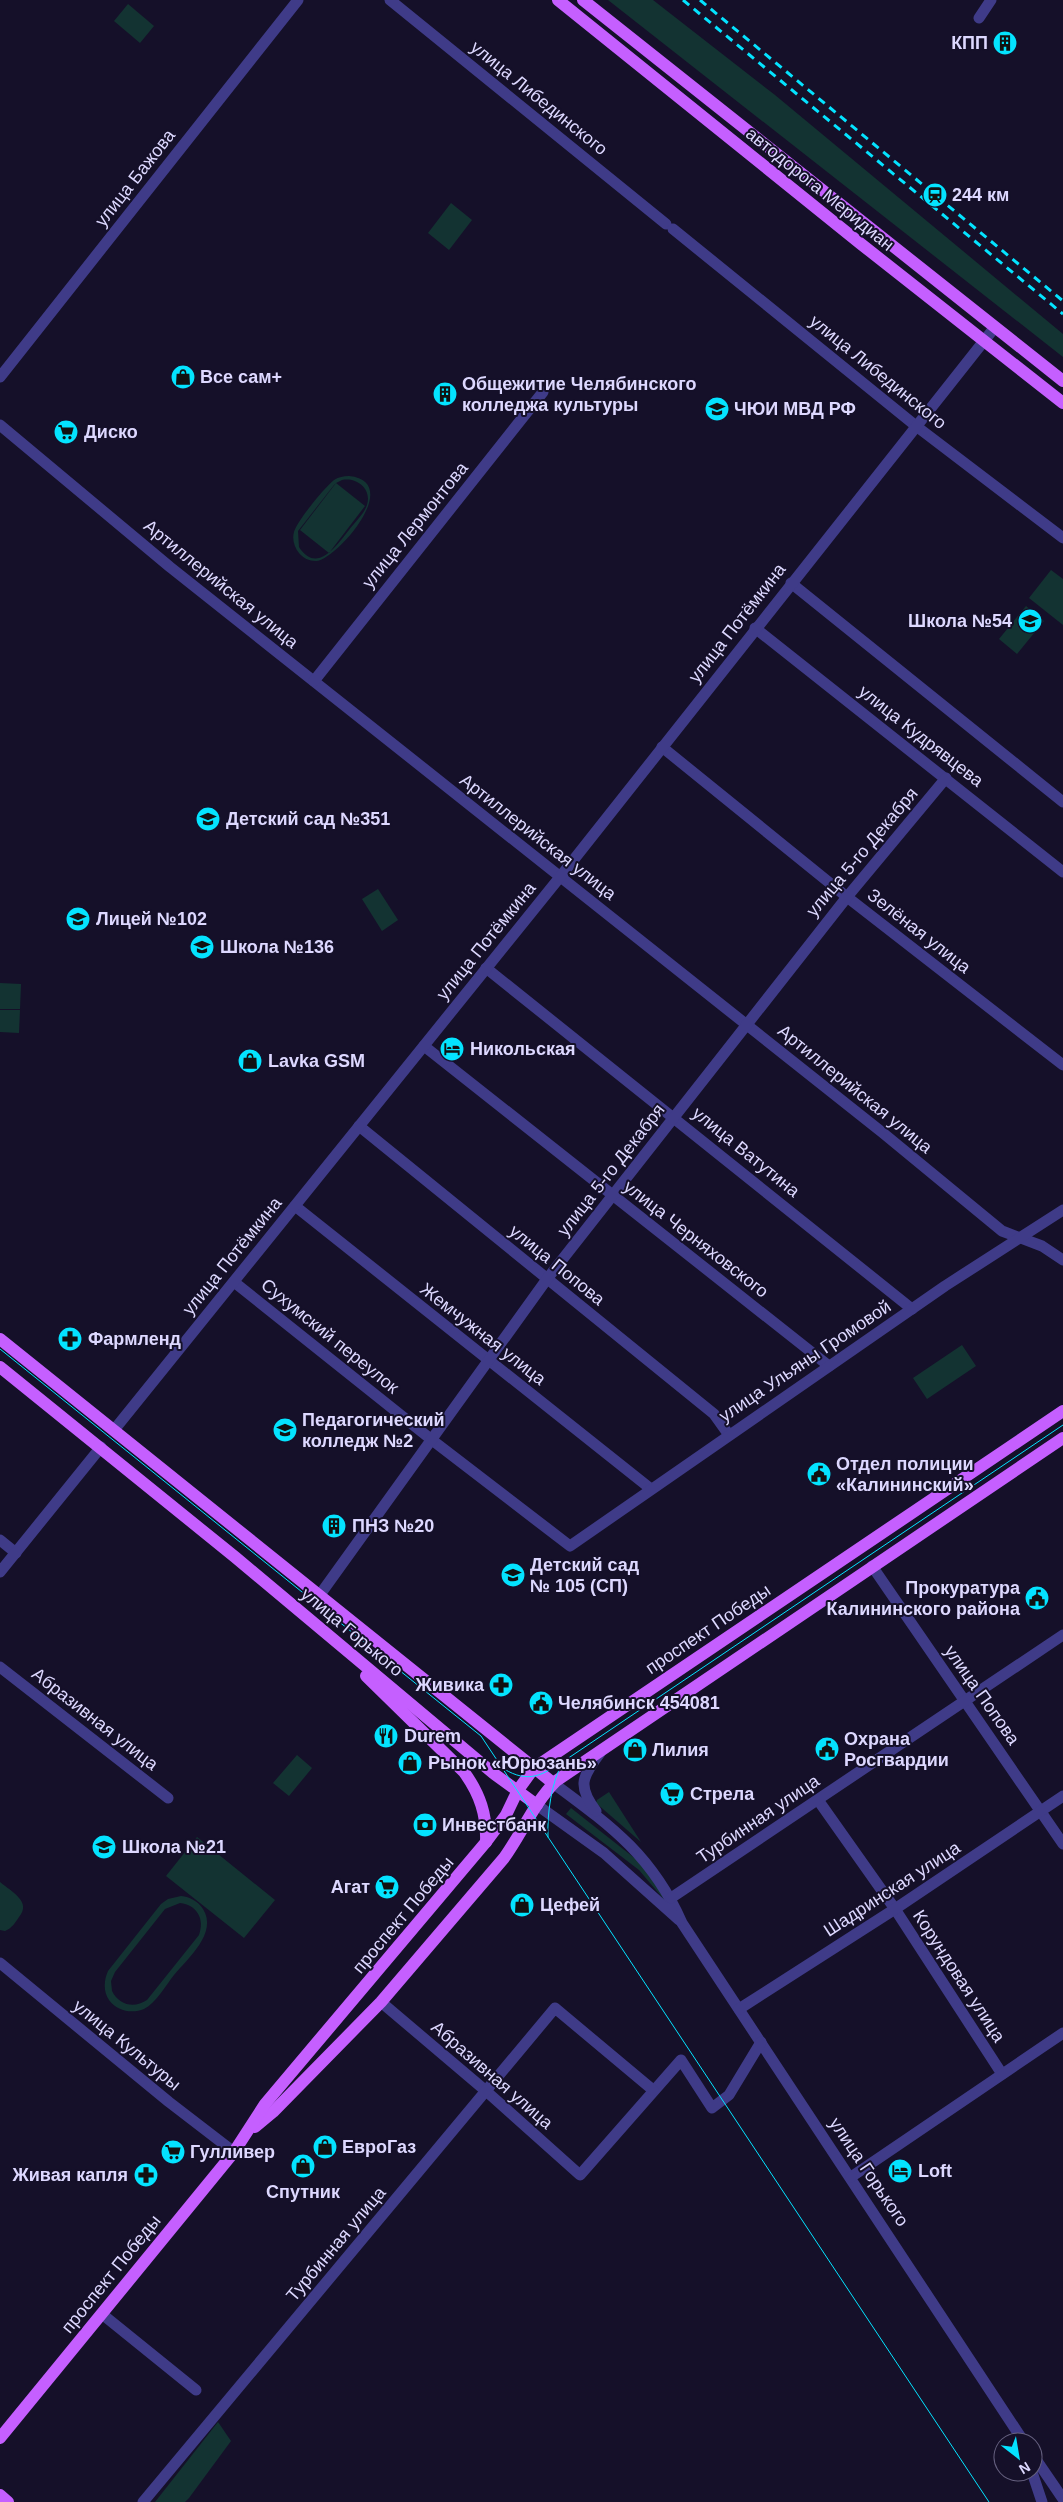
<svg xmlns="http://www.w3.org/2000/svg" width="1063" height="2502" font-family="Helvetica,sans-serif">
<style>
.green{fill:#133332;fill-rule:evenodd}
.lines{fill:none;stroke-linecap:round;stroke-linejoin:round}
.minor{stroke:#3f3b88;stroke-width:11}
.major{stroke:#c55fff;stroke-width:12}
.tram{stroke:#04e3ff;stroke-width:1}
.rail{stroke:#04e3ff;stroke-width:3;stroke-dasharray:8 6;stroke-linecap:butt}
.labels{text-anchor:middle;stroke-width:4;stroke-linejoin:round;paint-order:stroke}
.poi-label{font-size:18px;font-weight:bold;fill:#ddd8ff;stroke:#151029;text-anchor:start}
.street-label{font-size:18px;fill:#ddd8ff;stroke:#151029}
</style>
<rect width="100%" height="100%" fill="#151029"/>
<!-- green -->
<g class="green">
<path d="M608,0H653L775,95L1063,334V357Z"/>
<path d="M128,4L154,26L140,43L114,21Z"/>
<path d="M451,203L472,220L449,250L428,233Z"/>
<path d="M349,476C405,482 335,561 316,561C309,561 303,558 299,553C294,547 292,539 294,532C297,521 325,487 334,480C339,477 343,476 349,476ZM342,480C357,477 372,489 367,505C364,514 355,522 349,530C337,545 317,575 299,547L298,531L334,485L336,483L300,530L329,553L365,506L336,483Z"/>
<path d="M1051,570L1063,579V625L1029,598Z"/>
<path d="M1026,606L1044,621L1017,654L999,639Z"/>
<path d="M378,889L398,920L382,931L362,899Z"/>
<path d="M0,983L21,984L20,1009H0Z"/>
<path d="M0,1010H20L19,1033L0,1032Z"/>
<path d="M962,1345L976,1366L927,1399L913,1378Z"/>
<path d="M297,1755L312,1768L289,1796L273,1783Z"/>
<path d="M609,1792L641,1842L596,1803L597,1800Z"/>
<path d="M571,1808L642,1864L672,1909L639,1870L566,1814Z"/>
<path d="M197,1837L275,1900L244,1938L166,1876Z"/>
<path d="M0,1882C12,1892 32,1902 19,1917C15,1923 12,1928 5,1931L0,1930Z"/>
<path d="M181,1896C190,1897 198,1901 203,1909C218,1933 188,1958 174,1975C166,1985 156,2003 144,2009C132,2014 117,2011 109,2000C103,1991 104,1980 108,1971L161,1904L168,1899ZM180,1903C197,1905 205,1919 199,1935L147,2000C134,2009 119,2005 112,1991L111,1981L115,1972L165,1909Z"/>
<path d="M218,2422L231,2441L189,2498L185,2502H155Z"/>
</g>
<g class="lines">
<!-- minor -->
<g class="minor">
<path d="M390,0L666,224"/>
<path d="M979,18L991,0"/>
<path d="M673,229L916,426L1063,538"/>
<path d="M0,377L298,0"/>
<path d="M0,425L170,567L883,1133L1002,1231L1042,1246L1063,1260"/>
<path d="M791,583L1063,802"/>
<path d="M755,628L1063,872"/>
<path d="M314,681L543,392"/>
<path d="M662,747L847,897L1063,1065"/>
<path d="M486,968L912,1309"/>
<path d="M424,1046L829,1366"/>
<path d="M359,1126L714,1414L729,1435"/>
<path d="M295,1206L651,1489"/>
<path d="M234,1282L432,1440L570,1546L945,1286L1063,1210"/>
<path d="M114,1430L560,877L995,327"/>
<path d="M0,1540L16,1553"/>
<path d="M872,1566L1063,1844"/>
<path d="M0,1572L101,1447"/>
<path d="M319,1596L547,1279L847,897L946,778"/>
<path d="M0,1667L168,1798"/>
<path d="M553,1783C611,1826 652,1855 682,1923L1024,2442"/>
<path d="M818,1800L895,1909L1002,2074"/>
<path d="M537,1805L604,1853L679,1920"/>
<path d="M596,1811C577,1786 582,1777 600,1753"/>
<path d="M671,1898L1063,1635"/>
<path d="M0,1963L169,2102L234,2152"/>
<path d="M381,2002L486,2091L580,2175L681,2060L712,2108L729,2095L761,2042"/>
<path d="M739,2009L895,1909L1063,1796"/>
<path d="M851,2177L1063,2033"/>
<path d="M102,2314L196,2390"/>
<path d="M1033,2455L1063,2499"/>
<path d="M1032,2472L1042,2502"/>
<path d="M143,2502L555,2008L653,2090"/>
</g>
<!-- major -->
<g class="major">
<path d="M558,0L861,244L1063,403"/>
<path d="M583,0L1063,381"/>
<path d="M0,1339L553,1783"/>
<path d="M0,1367L235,1557L493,1773L537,1805"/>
<path d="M366,1676L464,1772C480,1794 487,1815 486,1842"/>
<path d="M255,2127L273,2112L381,2002L504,1858C522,1833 534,1803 556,1781L1063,1438"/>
<path d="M0,2438L234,2152L265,2104L486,1842L506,1815L518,1790L534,1768L1063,1411"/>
<path d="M0,2495L8,2502"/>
</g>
<!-- tram -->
<g class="tram">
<path d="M0,1349L481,1736L989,2502"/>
<path d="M504,1769C529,1784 542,1775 564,1761L1063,1425"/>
<path d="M548,1837C547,1815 551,1782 563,1762"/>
</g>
<!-- rail -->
<g class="rail">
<path d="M683,0L1063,314"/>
<path d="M700,0L1063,301"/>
</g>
</g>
<!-- icons -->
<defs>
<symbol id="building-disc" viewBox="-11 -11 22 22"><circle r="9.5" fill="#04e3ff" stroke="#151029"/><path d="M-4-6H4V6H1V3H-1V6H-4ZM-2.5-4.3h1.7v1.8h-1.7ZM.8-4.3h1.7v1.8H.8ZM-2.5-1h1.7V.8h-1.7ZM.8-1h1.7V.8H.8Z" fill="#111"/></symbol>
<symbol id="station-disc" viewBox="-11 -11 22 22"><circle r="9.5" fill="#04e3ff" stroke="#151029"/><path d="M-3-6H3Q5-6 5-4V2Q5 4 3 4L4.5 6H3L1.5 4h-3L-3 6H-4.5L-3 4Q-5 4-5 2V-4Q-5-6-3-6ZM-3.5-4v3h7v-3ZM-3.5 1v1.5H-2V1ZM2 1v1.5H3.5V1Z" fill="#111"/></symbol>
<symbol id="shop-disc" viewBox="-11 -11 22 22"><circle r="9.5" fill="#04e3ff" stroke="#151029"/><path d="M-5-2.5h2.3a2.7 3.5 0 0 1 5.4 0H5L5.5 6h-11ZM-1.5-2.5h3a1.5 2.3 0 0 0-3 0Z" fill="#111"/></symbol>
<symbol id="university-disc" viewBox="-11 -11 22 22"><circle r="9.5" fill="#04e3ff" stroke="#151029"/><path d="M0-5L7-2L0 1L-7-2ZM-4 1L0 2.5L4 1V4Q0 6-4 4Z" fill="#111"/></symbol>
<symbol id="supermarket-disc" viewBox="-11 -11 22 22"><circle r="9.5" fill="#04e3ff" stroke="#151029"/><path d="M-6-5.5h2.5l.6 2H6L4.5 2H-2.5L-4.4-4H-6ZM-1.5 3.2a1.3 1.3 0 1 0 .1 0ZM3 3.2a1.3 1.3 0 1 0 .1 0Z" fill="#111"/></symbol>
<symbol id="school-disc" viewBox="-11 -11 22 22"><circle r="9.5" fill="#04e3ff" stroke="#151029"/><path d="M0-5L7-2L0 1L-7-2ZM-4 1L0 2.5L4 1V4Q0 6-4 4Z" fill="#111"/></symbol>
<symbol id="hotel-disc" viewBox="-11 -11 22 22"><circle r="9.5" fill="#04e3ff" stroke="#151029"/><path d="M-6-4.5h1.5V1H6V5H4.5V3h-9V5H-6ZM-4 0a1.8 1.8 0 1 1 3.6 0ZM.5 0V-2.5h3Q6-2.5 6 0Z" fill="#111"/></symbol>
<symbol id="pharmacy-disc" viewBox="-11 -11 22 22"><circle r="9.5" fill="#04e3ff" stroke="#151029"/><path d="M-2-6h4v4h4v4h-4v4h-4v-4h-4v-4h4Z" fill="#111"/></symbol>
<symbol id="civic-disc" viewBox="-11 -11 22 22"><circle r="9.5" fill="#04e3ff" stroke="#151029"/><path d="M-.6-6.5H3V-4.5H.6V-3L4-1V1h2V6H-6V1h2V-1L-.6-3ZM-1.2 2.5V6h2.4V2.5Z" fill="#111"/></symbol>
<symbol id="restaurant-disc" viewBox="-11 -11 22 22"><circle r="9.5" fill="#04e3ff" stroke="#151029"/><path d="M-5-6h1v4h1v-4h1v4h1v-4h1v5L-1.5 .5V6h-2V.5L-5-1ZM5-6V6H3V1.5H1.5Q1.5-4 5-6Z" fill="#111"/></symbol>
<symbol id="bank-disc" viewBox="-11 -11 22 22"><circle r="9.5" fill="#04e3ff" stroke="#151029"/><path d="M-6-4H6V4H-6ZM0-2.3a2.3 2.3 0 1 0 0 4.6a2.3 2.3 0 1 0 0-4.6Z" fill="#111"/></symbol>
</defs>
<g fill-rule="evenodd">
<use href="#building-disc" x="991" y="29" width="28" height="28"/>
<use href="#station-disc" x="921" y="181" width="28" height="28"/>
<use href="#shop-disc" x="169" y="363" width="28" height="28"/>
<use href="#building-disc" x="431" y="380" width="28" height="28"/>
<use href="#university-disc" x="703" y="395" width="28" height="28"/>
<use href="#supermarket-disc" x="52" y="418" width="28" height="28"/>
<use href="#school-disc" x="1016" y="607" width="28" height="28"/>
<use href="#school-disc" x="194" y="805" width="28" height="28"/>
<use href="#school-disc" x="64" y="905" width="28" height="28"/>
<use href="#school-disc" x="188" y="933" width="28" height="28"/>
<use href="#hotel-disc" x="438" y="1035" width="28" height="28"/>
<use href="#shop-disc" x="236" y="1047" width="28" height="28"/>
<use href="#pharmacy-disc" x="56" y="1325" width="28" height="28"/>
<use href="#university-disc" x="271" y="1416" width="28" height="28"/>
<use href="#civic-disc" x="805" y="1460" width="28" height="28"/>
<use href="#building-disc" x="320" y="1512" width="28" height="28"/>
<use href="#school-disc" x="499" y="1561" width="28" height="28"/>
<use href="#civic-disc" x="1023" y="1584" width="28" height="28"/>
<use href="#pharmacy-disc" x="487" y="1671" width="28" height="28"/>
<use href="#civic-disc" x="527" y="1689" width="28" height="28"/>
<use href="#restaurant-disc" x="372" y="1722" width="28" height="28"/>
<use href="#civic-disc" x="813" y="1735" width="28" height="28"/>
<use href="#shop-disc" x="621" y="1736" width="28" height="28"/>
<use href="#shop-disc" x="396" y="1749" width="28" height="28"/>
<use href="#supermarket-disc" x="658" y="1780" width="28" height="28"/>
<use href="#bank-disc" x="411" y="1811" width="28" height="28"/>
<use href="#school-disc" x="90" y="1833" width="28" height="28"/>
<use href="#supermarket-disc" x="373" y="1873" width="28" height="28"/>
<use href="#shop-disc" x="508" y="1891" width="28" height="28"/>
<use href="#shop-disc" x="311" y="2133" width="28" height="28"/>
<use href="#supermarket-disc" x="159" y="2138" width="28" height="28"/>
<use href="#shop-disc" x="289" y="2152" width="28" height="28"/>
<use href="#hotel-disc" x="886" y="2157" width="28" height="28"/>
<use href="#pharmacy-disc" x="132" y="2161" width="28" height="28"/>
</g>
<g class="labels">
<!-- poi labels -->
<g class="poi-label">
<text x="988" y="49" text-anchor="end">КПП</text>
<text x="952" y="201">244 км</text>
<text x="200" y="383">Все сам+</text>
<text x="462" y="390">Общежитие Челябинского<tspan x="462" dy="21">колледжа культуры</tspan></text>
<text x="734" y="415">ЧЮИ МВД РФ</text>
<text x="84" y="438">Диско</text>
<text x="1012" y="627" text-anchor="end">Школа №54</text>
<text x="226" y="825">Детский сад №351</text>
<text x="96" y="925">Лицей №102</text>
<text x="220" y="953">Школа №136</text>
<text x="470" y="1055">Никольская</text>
<text x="268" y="1067">Lavka GSM</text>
<text x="88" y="1345">Фармленд</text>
<text x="302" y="1426">Педагогический<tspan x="302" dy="21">колледж №2</tspan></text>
<text x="836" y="1470">Отдел полиции<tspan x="836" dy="21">«Калининский»</tspan></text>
<text x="352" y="1532">ПНЗ №20</text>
<text x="530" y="1571">Детский сад<tspan x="530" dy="21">№ 105 (СП)</tspan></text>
<text x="1020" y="1594" text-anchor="end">Прокуратура<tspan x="1020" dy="21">Калининского района</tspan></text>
<text x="484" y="1691" text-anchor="end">Живика</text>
<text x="558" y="1709">Челябинск 454081</text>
<text x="404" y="1742">Durem</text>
<text x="844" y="1745">Охрана<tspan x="844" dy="21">Росгвардии</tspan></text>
<text x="652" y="1756">Лилия</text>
<text x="428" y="1769">Рынок «Юрюзань»</text>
<text x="690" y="1800">Стрела</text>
<text x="442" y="1831">Инвестбанк</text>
<text x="122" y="1853">Школа №21</text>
<text x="370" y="1893" text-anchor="end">Агат</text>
<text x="540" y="1911">Цефей</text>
<text x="342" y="2153">ЕвроГаз</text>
<text x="190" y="2158">Гулливер</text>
<text x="918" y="2177">Loft</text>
<text x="128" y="2181" text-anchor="end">Живая капля</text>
<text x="303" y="2198" text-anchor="middle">Спутник</text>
</g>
<!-- street labels -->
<g class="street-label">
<text transform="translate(539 98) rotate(39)" y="6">улица Либединского</text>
<text transform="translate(135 178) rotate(-52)" y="6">улица Бажова</text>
<text transform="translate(820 189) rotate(39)" y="6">автодорога Меридиан</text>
<text transform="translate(878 372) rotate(39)" y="6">улица Либединского</text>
<text transform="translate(415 525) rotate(-51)" y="6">улица Лермонтова</text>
<text transform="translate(221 584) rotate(39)" y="6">Артиллерийская улица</text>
<text transform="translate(737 623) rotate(-52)" y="6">улица Потёмкина</text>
<text transform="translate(921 736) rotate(38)" y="6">улица Кудрявцева</text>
<text transform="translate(538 837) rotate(38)" y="6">Артиллерийская улица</text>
<text transform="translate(862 852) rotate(-50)" y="6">улица 5-го Декабря</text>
<text transform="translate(919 931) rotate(38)" y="6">Зелёная улица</text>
<text transform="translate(486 941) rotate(-51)" y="6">улица Потёмкина</text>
<text transform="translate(855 1089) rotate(39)" y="6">Артиллерийская улица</text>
<text transform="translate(746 1152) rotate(39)" y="6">улица Ватутина</text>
<text transform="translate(611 1170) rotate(-52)" y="6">улица 5-го Декабря</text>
<text transform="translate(696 1239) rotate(38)" y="6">улица Черняховского</text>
<text transform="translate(232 1256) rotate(-51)" y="6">улица Потёмкина</text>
<text transform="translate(557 1265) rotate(39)" y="6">улица Попова</text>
<text transform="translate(483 1334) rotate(38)" y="6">Жемчужная улица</text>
<text transform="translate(330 1336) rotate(39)" y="6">Сухумский переулок</text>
<text transform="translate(805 1361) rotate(-34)" y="6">улица Ульяны Громовой</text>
<text transform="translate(708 1629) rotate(-34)" y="6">проспект Победы</text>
<text transform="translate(352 1632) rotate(40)" y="6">улица Горького</text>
<text transform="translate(982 1695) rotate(55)" y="6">улица Попова</text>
<text transform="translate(95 1719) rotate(38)" y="6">Абразивная улица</text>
<text transform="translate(758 1819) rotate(-34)" y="6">Турбинная улица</text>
<text transform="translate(892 1889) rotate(-33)" y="6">Шадринская улица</text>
<text transform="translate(403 1915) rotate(-50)" y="6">проспект Победы</text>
<text transform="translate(959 1976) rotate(57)" y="6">Корундовая улица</text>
<text transform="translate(127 2045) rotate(39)" y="6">улица Культуры</text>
<text transform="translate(492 2075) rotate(41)" y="6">Абразивная улица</text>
<text transform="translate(869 2172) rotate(56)" y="6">улица Горького</text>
<text transform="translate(336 2244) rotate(-50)" y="6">Турбинная улица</text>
<text transform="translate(111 2274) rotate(-51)" y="6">проспект Победы</text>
</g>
</g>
<!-- north arrow -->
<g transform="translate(1018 2457) rotate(149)"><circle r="24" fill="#151029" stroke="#65607f"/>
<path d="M0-4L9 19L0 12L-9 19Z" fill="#04e3ff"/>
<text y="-8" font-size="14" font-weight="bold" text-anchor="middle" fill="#ddd8ff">N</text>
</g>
</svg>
